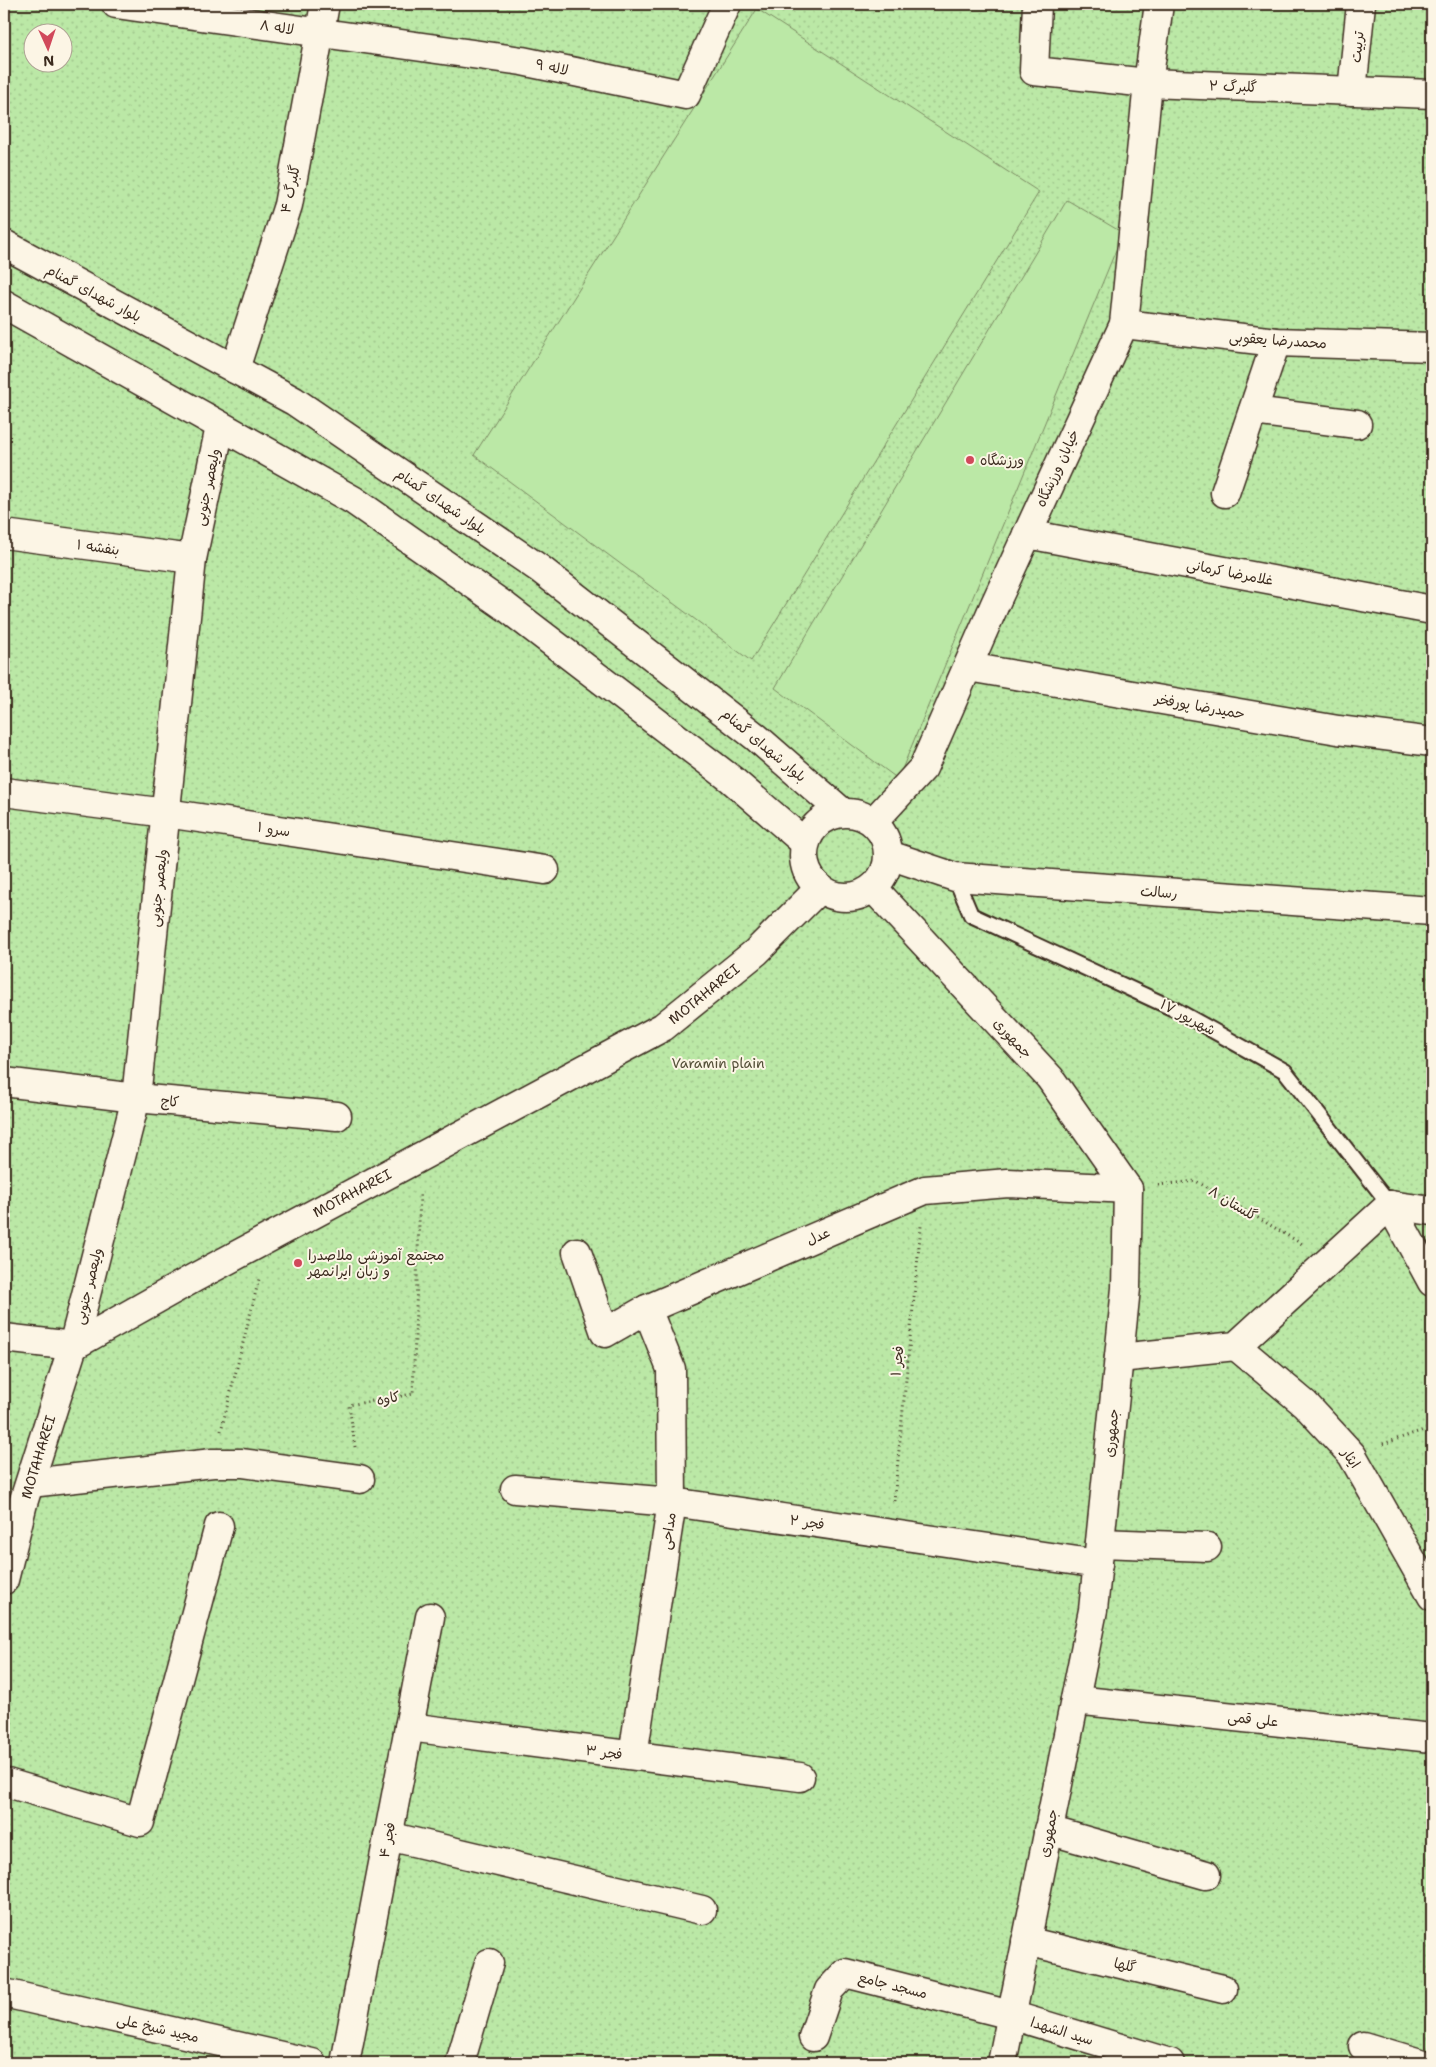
<svg xmlns="http://www.w3.org/2000/svg" width="1436" height="2067" font-family="'Shantell Sans','Playpen Sans Arabic',sans-serif">
<style>
.grass{fill:url(#grass-dots);stroke:#7b8962;fill-rule:evenodd}
.garden{fill:#bbe8a6;stroke:#7b8962}
.lines{fill:none;stroke-linecap:round;stroke-linejoin:round}
.service-casing{stroke:#3b2a1e;stroke-width:18}
.minor-casing{stroke:#3b2a1e;stroke-width:31}
.tertiary-casing{stroke:#3b2a1e;stroke-width:31}
.path{stroke:#3b2a1e;stroke-width:3;stroke-dasharray:1 4;stroke-linecap:butt}
.service{stroke:#fcf5e5;stroke-width:14}
.minor{stroke:#fcf5e5;stroke-width:28}
.tertiary{stroke:#fcf5e5;stroke-width:28}
.poi-dot{fill:#d1495b;stroke:#fcf5e5;stroke-width:2}
.labels{text-anchor:middle;stroke-width:4;stroke-linejoin:round;paint-order:stroke}
.street-label{font-size:14px;fill:#3b2a1e;stroke:#fcf5e5}
.poi-label{font-size:14px;fill:#3b2a1e;stroke:#fcf5e5;text-anchor:start}
.park-label{font-size:14px;fill:#555039;stroke:#fcf5e5}
</style>
<defs>
<pattern id="grass-dots" width="8" height="8" patternUnits="userSpaceOnUse" patternTransform="scale(1.25)"><rect width="8" height="8" fill="#bbe8a6"/><path d="M2 2h.1M6 6h.1" fill="none" stroke="#a2c78e" stroke-width="1.8" stroke-linecap="round"/></pattern>
</defs>
<rect width="100%" height="100%" fill="#f9e8d9"/>
<filter id="ink" filterUnits="userSpaceOnUse"><feTurbulence type="fractalNoise" baseFrequency=".02" numOctaves="2"/><feDisplacementMap in="SourceGraphic" scale="10" xChannelSelector="R" yChannelSelector="G"/><feConvolveMatrix kernelMatrix="1 2 1 2 8 2 1 2 1" color-interpolation-filters="sRGB"/></filter>
<g filter="url(#ink)">
<!-- grass -->
<path class="grass" d="M4,4H1432V2063H4ZM32,32H62V62H32Z"/>
<!-- garden -->
<g class="garden">
<path d="M757,9L1039,192L751,661L474,455Z"/>
<path d="M1067,200L1123,233L898,779L775,688Z"/>
</g>
<g class="lines">
<defs>
<path id="service" d="M955,877L971,915L1176,1010L1285,1071L1390,1205"/>
<g id="minor">
<path d="M116,4L522,61L686,95L727,4"/>
<path d="M1037,4L1034,71L1148,83L1432,94"/>
<path d="M1352,91L1361,4"/>
<path d="M1124,324L1276,342L1432,347"/>
<path d="M235,369L288,205L325,4"/>
<path d="M1253,411L1357,424"/>
<path d="M1225,493L1276,342"/>
<path d="M4,534L192,559"/>
<path d="M1027,534L1432,610"/>
<path d="M968,667L1338,730L1432,742"/>
<path d="M4,792L166,813L545,870"/>
<path d="M874,821L923,768L995,604L1124,324L1148,83L1159,4"/>
<path d="M889,855L955,877L1432,911"/>
<path d="M873,888L1050,1078L1128,1189L1126,1288L1093,1610L1002,2063"/>
<path d="M4,1082L136,1098L337,1116"/>
<path d="M1390,1205L1432,1282"/>
<path d="M1390,1205L1432,1211"/>
<path d="M577,1252L605,1333L647,1309L925,1190L1008,1183L1128,1189"/>
<path d="M73,1346L136,1098L192,559L220,427"/>
<path d="M1236,1346L1305,1404L1352,1455L1432,1596"/>
<path d="M1119,1358L1236,1346L1390,1205"/>
<path d="M30,1483L213,1463H242L360,1479"/>
<path d="M515,1489L672,1502L1098,1564"/>
<path d="M1100,1543L1207,1547"/>
<path d="M1075,1700L1432,1738"/>
<path d="M409,1727L800,1777"/>
<path d="M633,1755L672,1502L671,1369L647,1309"/>
<path d="M4,1782L140,1822L219,1526"/>
<path d="M1048,1830L1206,1875"/>
<path d="M388,1836L702,1910"/>
<path d="M1026,1941L1223,1989"/>
<path d="M4,1993L312,2063"/>
<path d="M813,2037L829,1990L845,1973L1011,2015L1170,2063"/>
<path d="M1363,2046L1420,2063"/>
<path d="M345,2063L430,1617"/>
<path d="M460,2063L489,1963"/>
</g>
<g id="tertiary">
<path d="M4,244L294,401L540,569L756,737L842,812"/>
<path d="M4,304L353,500L506,607L731,779L805,843"/>
<circle cx="846" cy="855" r="42"/>
<path d="M4,1338L73,1346L194,1278L663,1027L756,952L820,888"/>
<path d="M4,1580L23,1503L73,1346"/>
</g>
</defs>
<!-- service casing -->
<use href="#service" class="service-casing"/>
<!-- minor casing -->
<use href="#minor" class="minor-casing"/>
<!-- tertiary casing -->
<use href="#tertiary" class="tertiary-casing"/>
<!-- path -->
<g class="path">
<path d="M1158,1185L1196,1181L1302,1244"/>
<path d="M221,1431L259,1279"/>
<path d="M1383,1444L1432,1427"/>
<path d="M355,1447L349,1405L413,1394L420,1195"/>
<path d="M894,1501L921,1226"/>
</g>
<!-- service -->
<use href="#service" class="service"/>
<!-- minor -->
<use href="#minor" class="minor"/>
<!-- tertiary -->
<use href="#tertiary" class="tertiary"/>
</g>
</g>
<!-- markers -->
<g class="poi-dot">
<circle cx="970" cy="460" r="5"/>
<circle cx="298" cy="1263" r="5"/>
</g>
<g class="labels">
<!-- street labels -->
<g class="street-label">
<text transform="translate(277 27) rotate(8)" y="5">لاله ۸</text>
<text transform="translate(1357 47) rotate(-84)" y="5">تربیت</text>
<text transform="translate(552 67) rotate(12)" y="5">لاله ۹</text>
<text transform="translate(1233 86) rotate(2)" y="5">گلبرگ ۲</text>
<text transform="translate(290 189) rotate(-78)" y="5">گلبرگ ۴</text>
<text transform="translate(94 293) rotate(28)" y="5">بلوار شهدای گمنام</text>
<text transform="translate(1278 340) rotate(4)" y="5">محمدرضا یعقوبی</text>
<text transform="translate(1057 468) rotate(-65)" y="5">خیابان ورزشگاه</text>
<text transform="translate(207 487) rotate(-78)" y="5">ولیعصر جنوبی</text>
<text transform="translate(441 501) rotate(34)" y="5">بلوار شهدای گمنام</text>
<text transform="translate(98 547) rotate(8)" y="5">بنفشه ۱</text>
<text transform="translate(1230 572) rotate(11)" y="5">غلامرضا کرمانی</text>
<text transform="translate(1200 706) rotate(10)" y="5">حمیدرضا پورفخر</text>
<text transform="translate(764 745) rotate(40)" y="5">بلوار شهدای گمنام</text>
<text transform="translate(274 829) rotate(9)" y="5">سرو ۱</text>
<text transform="translate(158 888) rotate(-84)" y="5">ولیعصر جنوبی</text>
<text transform="translate(1159 892) rotate(4)" y="5">رسالت</text>
<text transform="translate(704 994) rotate(-39)" y="5">MOTAHAREI</text>
<text transform="translate(1188 1017) rotate(28)" y="5">۱۷ شهریور</text>
<text transform="translate(1013 1038) rotate(47)" y="5">جمهوری</text>
<text transform="translate(170 1101) rotate(5)" y="5">کاج</text>
<text transform="translate(352 1193) rotate(-28)" y="5">MOTAHAREI</text>
<text transform="translate(1233 1203) rotate(31)" y="5">گلستان ۸</text>
<text transform="translate(818 1236) rotate(-23)" y="5">عدل</text>
<text transform="translate(88 1286) rotate(-76)" y="5">ولیعصر جنوبی</text>
<text transform="translate(897 1361) rotate(-84)" y="5">فجر ۱</text>
<text transform="translate(388 1398) rotate(-10)" y="5">کاوه</text>
<text transform="translate(1111 1433) rotate(-84)" y="5">جمهوری</text>
<text transform="translate(38 1457) rotate(-73)" y="5">MOTAHAREI</text>
<text transform="translate(1351 1458) rotate(55)" y="5">ایثار</text>
<text transform="translate(807 1522) rotate(8)" y="5">فجر ۲</text>
<text transform="translate(668 1531) rotate(-81)" y="5">مداحی</text>
<text transform="translate(1253 1719) rotate(6)" y="5">علی قمی</text>
<text transform="translate(604 1752) rotate(7)" y="5">فجر ۳</text>
<text transform="translate(1048 1833) rotate(-79)" y="5">جمهوری</text>
<text transform="translate(387 1840) rotate(-79)" y="5">فجر ۴</text>
<text transform="translate(1125 1965) rotate(14)" y="5">گلها</text>
<text transform="translate(893 1985) rotate(14)" y="5">مسجد جامع</text>
<text transform="translate(158 2028) rotate(13)" y="5">مجید شیخ علی</text>
<text transform="translate(1062 2031) rotate(17)" y="5">سید الشهدا</text>
</g>
<!-- poi labels -->
<g class="poi-label">
<text x="980" y="465">ورزشگاه</text>
<text x="308" y="1260">مجتمع آموزشی ملاصدرا<tspan x="308" dy="16">و زبان ایرانمهر</tspan></text>
</g>
<!-- park labels -->
<g class="park-label">
<text x="718" y="1068">Varamin plain</text>
</g>
</g>
<!-- margin -->
<rect width="1436" height="2067" fill="none" stroke="#fcf5e5" stroke-width="20"/>
<rect x="10" y="10" width="1416" height="2047" fill="none" stroke="#3b2a1e" stroke-width="2" filter="url(#ink)"/>
<!-- north arrow -->
<g transform="translate(48 48) rotate(177)"><circle r="24" fill="#fcf5e5" stroke="#afa495"/>
<path d="M0-4L9 19L0 12L-9 19Z" fill="#d1495b"/>
<text y="-8" font-size="14" font-weight="bold" text-anchor="middle" fill="#3b2a1e">N</text>
</g>
</svg>
